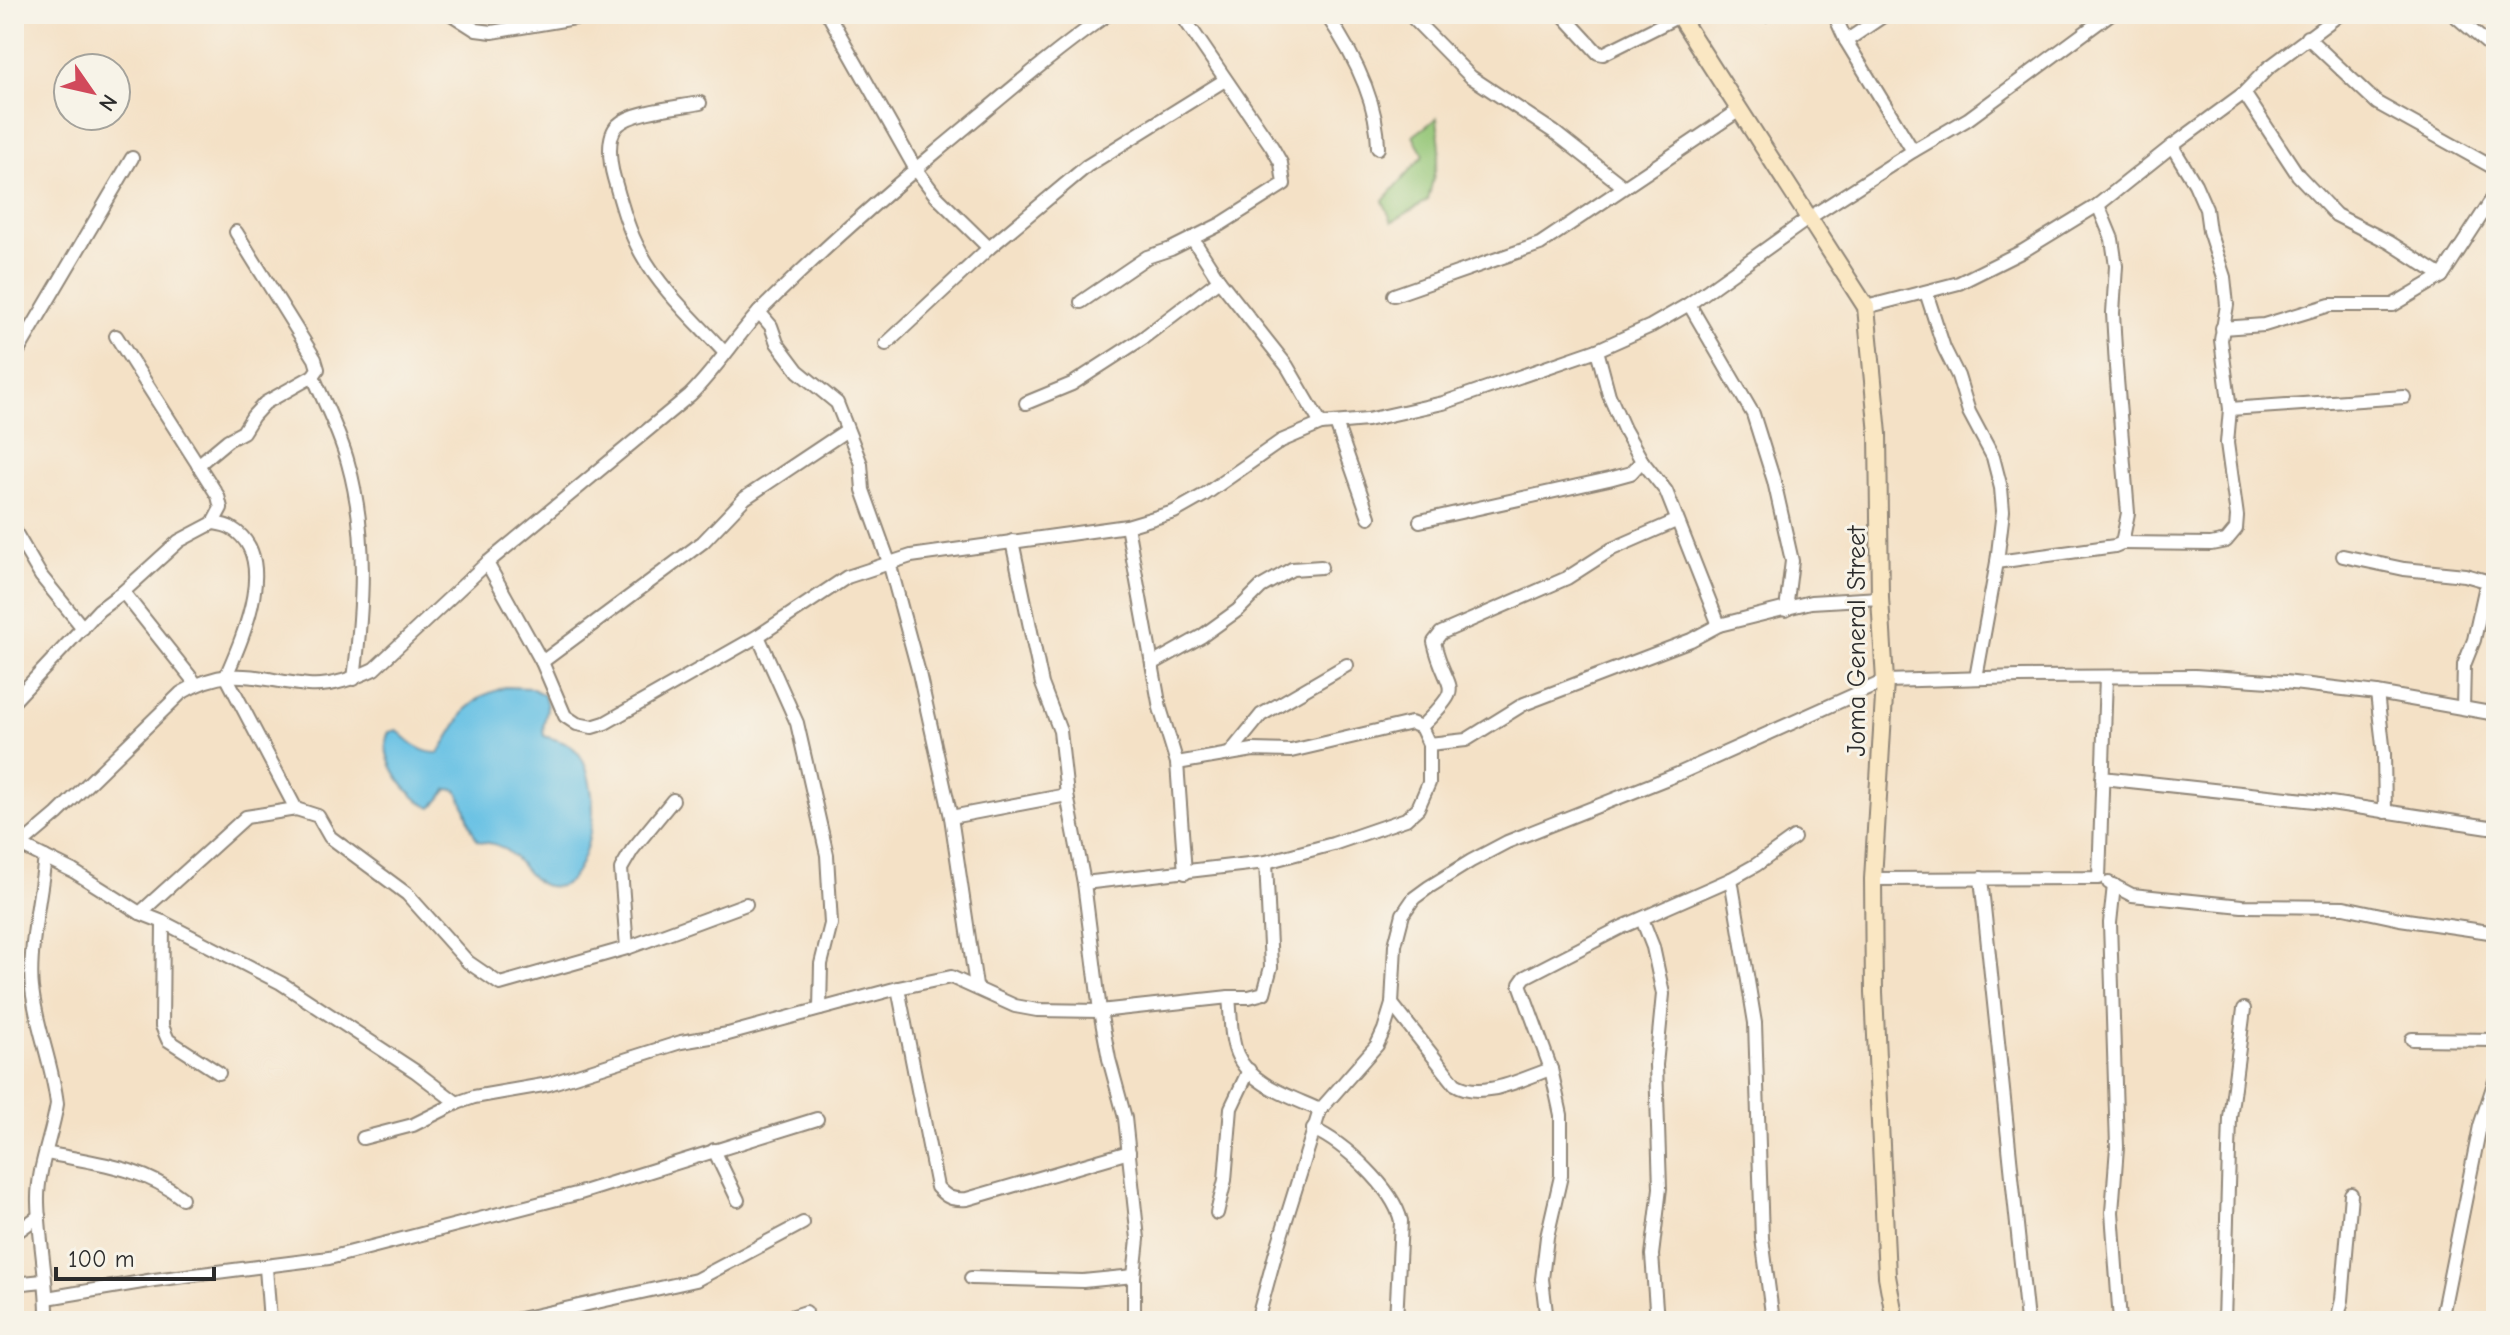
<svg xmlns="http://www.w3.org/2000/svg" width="2510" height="1335" font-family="'Comic Neue',sans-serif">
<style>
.green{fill:#94c677;stroke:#607851;stroke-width:2}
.water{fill:#67c1e4;stroke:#497688;stroke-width:2}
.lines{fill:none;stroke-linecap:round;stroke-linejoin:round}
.street-casing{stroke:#908678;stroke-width:16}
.secondary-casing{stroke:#908678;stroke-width:20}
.street{stroke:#fff;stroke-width:12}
.secondary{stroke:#fae7c3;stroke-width:16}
.labels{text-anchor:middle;stroke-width:6;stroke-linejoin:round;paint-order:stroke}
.street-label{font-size:26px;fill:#2b2b2b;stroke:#f7f3e8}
</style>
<rect width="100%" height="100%" fill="#f7f3e8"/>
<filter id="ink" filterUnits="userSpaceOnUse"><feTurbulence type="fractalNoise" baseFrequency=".0125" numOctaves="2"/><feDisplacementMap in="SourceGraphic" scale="16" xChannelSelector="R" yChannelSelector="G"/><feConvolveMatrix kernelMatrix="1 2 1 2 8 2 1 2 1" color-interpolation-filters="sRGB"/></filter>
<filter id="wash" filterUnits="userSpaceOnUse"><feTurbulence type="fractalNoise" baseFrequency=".006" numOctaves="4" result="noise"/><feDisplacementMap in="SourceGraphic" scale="32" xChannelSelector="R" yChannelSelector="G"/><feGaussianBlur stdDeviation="1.8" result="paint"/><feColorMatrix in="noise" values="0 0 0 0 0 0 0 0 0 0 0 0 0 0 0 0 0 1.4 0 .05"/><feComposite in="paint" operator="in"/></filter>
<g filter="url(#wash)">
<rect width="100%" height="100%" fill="#f4e1c6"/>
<!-- green -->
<path class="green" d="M1437,118L1440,149L1428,200L1392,222L1383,201L1424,155L1413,136Z"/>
<!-- water -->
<path class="water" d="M505,687L531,688L544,695C552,714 540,720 544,736C557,740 573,743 581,757C589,770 593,795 593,811C593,829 581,882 560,886C531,891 526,864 507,851C499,844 489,843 478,841C467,825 468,806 456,790L448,789L432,808C409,800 376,757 389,732L397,730C410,742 421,754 439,753L466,709L482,696Z"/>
</g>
<g filter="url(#ink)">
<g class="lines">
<defs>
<g id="street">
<path d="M451,14L476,30L492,32L599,14"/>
<path d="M828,14L915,168L936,196L989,248"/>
<path d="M1326,14C1352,52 1378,102 1378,148"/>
<path d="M1409,14L1471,77L1554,132L1624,187"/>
<path d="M1562,14L1598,53L1603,54L1679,16"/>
<path d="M1834,14L1846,41L1913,151"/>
<path d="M2453,14L2496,51"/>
<path d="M1764,15L1765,14"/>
<path d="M2307,37L2377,103L2496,169"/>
<path d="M1846,41L1886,14"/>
<path d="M2244,93L2298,175L2336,215L2389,242L2442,276"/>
<path d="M700,103C680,107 632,111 618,125C606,136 610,164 614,178C621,203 628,230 641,253C661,290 696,321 724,352"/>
<path d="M1192,238L1219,280L1287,366L1321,424"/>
<path d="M1926,292L1944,348L1958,376L1969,412L1993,457L2001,488L2003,511L1997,562L1976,678"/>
<path d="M1394,295L1540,244L1738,111"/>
<path d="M1081,302L1147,257L1171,249L1221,224L1284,184L1281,163L1272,147L1181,14"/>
<path d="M1689,304L1753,414L1774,481L1792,561L1786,610"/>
<path d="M1866,307L1959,283L2023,251L2098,205L2172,146L2244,93L2268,68L2340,14"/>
<path d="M2222,328L2264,325L2330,305H2393L2442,276L2496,193"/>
<path d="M116,336L218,496L221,508L213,523"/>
<path d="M886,344L989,248L1087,166L1225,80"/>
<path d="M1597,350L1609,395L1624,429L1642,461L1666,491L1719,625"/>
<path d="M14,358L132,158"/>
<path d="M313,376C325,404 340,433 348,463C368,534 363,607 354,679"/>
<path d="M1026,403L1072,384L1143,338L1219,280"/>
<path d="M2230,409L2404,397"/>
<path d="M1336,423L1369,517"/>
<path d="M198,465L228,440L243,432L253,416L265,403L313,376L318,369L315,359L236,232"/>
<path d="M1420,521L1609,479L1631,473L1642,461"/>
<path d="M1127,526L1160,708L1177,763L1185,873"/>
<path d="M14,530L41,576L83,628"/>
<path d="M1012,541L1042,684L1060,731L1067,795L1084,883L1100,1011L1109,1059L1125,1118L1138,1239L1134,1276V1321"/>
<path d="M2122,543L2211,544L2226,541L2236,529L2237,516L2227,443L2230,409L2221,340L2227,305L2224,277L2209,231L2206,209L2195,184L2172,146"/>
<path d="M2343,556L2404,569L2465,575L2490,582"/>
<path d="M1997,562L2115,546L2122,543L2128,513L2116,367L2113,313L2116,266L2112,239L2098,205"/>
<path d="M487,563L542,662L565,716L577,724L592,727L605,723L758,636L847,577L911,556L1127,526L1174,512L1204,495L1281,441L1321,424L1367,420L1443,403L1597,350L1651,326L1689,304L1809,218L1913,151L1968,119L2110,14"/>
<path d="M123,592L196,684"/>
<path d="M758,636L797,723L827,855L831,924L821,964L820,1009"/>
<path d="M542,662L703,542L745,498L847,430"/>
<path d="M1152,664L1202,636L1238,610L1261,587L1292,569L1321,567"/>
<path d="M2377,693L2384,754L2385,812"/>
<path d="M14,701L99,610L123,592L179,541L213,523C219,524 226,525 231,528C280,556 242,639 226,676L296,809L318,816L330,837L407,894L468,962L500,984L627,948L746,904"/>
<path d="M2463,708L2464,665L2474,640L2485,590L2496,576"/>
<path d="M1421,727C1468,681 1446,695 1434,642L1441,633L1567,578L1612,549L1676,521"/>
<path d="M1230,753L1261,715L1347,665"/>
<path d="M1177,763L1253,750L1291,751L1411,723L1421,727L1429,744L1466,740L1524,704L1691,640L1719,625L1811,602L1880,598"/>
<path d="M2102,778L2324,802L2496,828"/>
<path d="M951,817L1067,795"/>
<path d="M14,842L73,871L140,913L163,922L281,983L415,1071L457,1103L474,1097L549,1084L681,1042L728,1034L898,988L951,977L1015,1006L1037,1010L1100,1011L1229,997H1249L1264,993L1271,967L1266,862"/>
<path d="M17,848L57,814L181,693C231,663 257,680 308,685C330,687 355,678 374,669L487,563L690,395C715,370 735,339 759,312"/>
<path d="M45,857C41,894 28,953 32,988C36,1027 53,1065 57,1104C52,1136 37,1170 38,1202C39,1242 48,1282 47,1321"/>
<path d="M1981,878L2027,1321"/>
<path d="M1731,879L1755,1023L1762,1238L1773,1321"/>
<path d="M1873,879L2099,878L2106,677"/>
<path d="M1084,883L1266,862L1333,844L1406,819L1418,808L1429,783V744"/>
<path d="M2109,883L2132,895L2242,906L2344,907L2400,919L2496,933"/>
<path d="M2114,885L2110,923L2117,1147L2112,1212L2120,1321"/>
<path d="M140,913L246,817L296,809"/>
<path d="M1642,919L1653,947L1663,994L1656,1065L1660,1188L1652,1255L1657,1321"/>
<path d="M163,922L162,1026L168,1040L219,1073"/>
<path d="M627,948L621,869L632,850L673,800"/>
<path d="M976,986L951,817L919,673L889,562L863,490L861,464L837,403L798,371L777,343L771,326L759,312C815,256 875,203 936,152C993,105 1047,57 1108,14"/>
<path d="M898,988L937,1187C947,1198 952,1200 967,1199L1129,1152"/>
<path d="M1229,997C1231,1015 1230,1037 1237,1054C1250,1085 1292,1097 1320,1110"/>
<path d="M1392,1004L1455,1084C1482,1101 1523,1078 1551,1069"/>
<path d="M2412,1039L2496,1040"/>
<path d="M1313,1129C1344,1143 1393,1188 1401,1221L1396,1321"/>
<path d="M363,1138L413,1125L457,1103"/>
<path d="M714,1150L738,1200"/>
<path d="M46,1153C94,1163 142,1166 182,1198"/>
<path d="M1217,1213L1225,1180L1231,1108L1249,1070"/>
<path d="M14,1234L39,1216"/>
<path d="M266,1268L270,1321"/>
<path d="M971,1278L1083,1281L1134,1276"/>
<path d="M14,1284L43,1281"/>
<path d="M47,1298L154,1280L329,1258L580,1193L817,1119"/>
<path d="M511,1321L696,1280L803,1223"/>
<path d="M778,1321L806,1312"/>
<path d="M1257,1321L1275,1255L1320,1110L1377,1045L1384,1030L1392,1004L1395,945L1403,914L1414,898L1429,887L1471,861L1507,842L1678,774L1885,681L2020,677L2195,676L2285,682L2377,693L2496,714"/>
<path d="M1547,1321L1542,1279L1547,1237L1561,1176V1115L1551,1069L1520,984L1525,977L1620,928L1731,879L1756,865L1794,838"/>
<path d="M2224,1321L2230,1118L2244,1009"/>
<path d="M2337,1321L2342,1300L2351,1194"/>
<path d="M2441,1321L2480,1126L2496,1078"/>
</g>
<path id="secondary" d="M1678,14L1866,307L1878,434L1880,598L1885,681L1873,879L1874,992L1887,1276L1895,1321"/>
</defs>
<!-- street casing -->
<use href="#street" class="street-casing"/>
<!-- secondary casing -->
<use href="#secondary" class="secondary-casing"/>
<!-- street -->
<use href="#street" class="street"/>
<!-- secondary -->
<use href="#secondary" class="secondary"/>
</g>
</g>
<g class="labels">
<!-- street labels -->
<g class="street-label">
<text transform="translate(1856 641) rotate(-90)" y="9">Joma General Street</text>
</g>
</g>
<!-- margin -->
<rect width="2510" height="1335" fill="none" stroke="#f7f3e8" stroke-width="48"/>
<!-- north arrow -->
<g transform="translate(92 92) rotate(124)"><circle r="38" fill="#f7f3e8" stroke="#a5a39c" stroke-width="2"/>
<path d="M0-6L14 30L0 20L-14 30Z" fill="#d1495b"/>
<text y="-12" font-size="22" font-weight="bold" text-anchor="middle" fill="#2b2b2b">N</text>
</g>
<!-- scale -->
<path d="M56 1267v12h158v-12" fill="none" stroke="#2b2b2b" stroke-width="4"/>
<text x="68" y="1267" font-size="24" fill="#2b2b2b" stroke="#f7f3e8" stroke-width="6" paint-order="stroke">100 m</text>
</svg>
